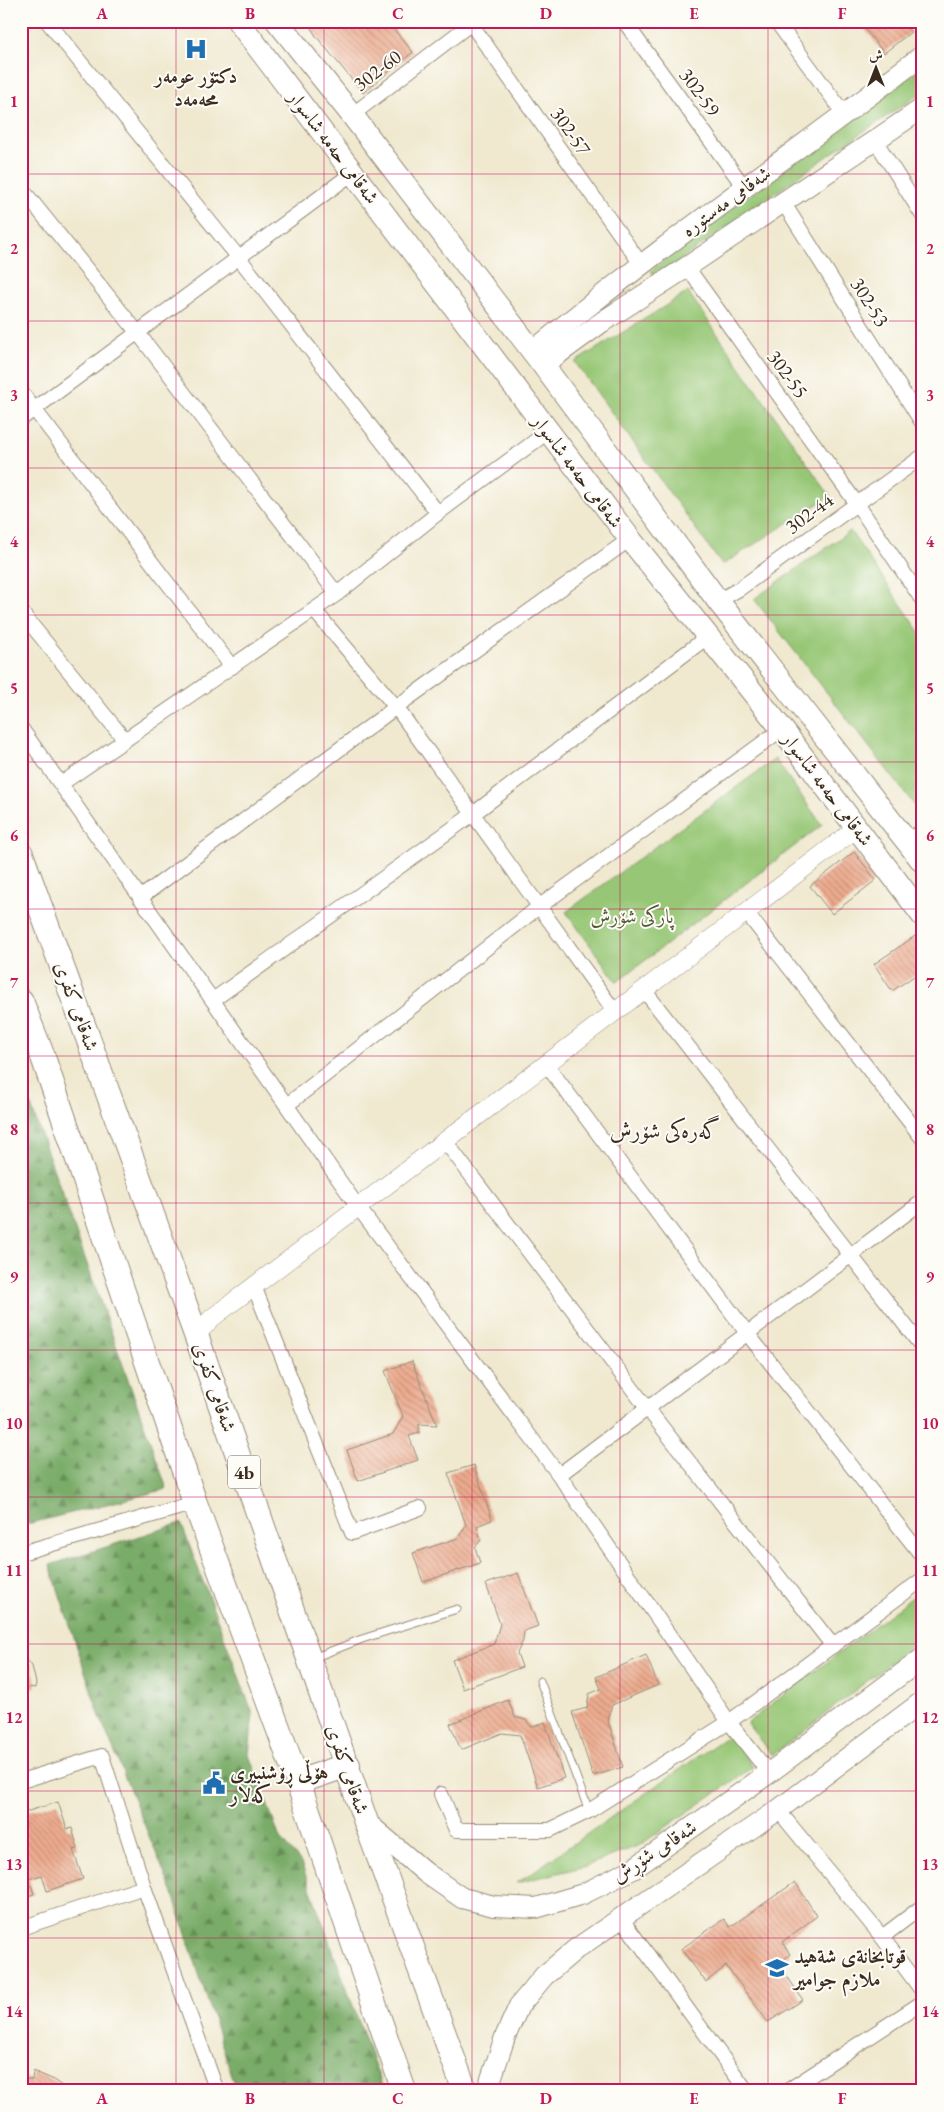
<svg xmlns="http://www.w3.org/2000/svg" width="944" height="2112" font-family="'EB Garamond',Amiri,serif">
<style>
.green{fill:#97c776;stroke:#69784a}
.forest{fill:url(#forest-firs);stroke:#5a6b42}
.building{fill:url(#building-back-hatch)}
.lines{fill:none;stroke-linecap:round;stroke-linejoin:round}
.service-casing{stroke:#968a77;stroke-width:9}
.minor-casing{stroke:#968a77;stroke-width:16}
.tertiary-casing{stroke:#968a77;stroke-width:19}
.secondary-casing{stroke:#968a77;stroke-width:22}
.primary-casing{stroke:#968a77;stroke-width:24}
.trunk-casing{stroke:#968a77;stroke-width:26}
.service{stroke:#fff;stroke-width:7}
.minor{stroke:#fff;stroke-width:14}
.tertiary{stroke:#fff;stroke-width:18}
.secondary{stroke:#fff;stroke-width:20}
.primary{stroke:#fff;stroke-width:22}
.trunk{stroke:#fff;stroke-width:24}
.grid{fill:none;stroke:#c2185b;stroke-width:1;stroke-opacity:0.55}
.labels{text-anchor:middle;stroke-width:4;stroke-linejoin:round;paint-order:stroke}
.shield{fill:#fdfcf7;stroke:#75695f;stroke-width:1}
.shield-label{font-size:19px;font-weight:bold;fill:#3b2a1e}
.street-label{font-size:20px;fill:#3b2a1e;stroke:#fdfcf7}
.poi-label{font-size:20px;font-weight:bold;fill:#3b2a1e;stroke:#fdfcf7;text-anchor:start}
.park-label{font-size:20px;fill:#575938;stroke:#fdfcf7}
.quarter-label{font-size:22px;fill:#3b2a1e;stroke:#fdfcf7}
.neatline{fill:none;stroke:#c2185b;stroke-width:2}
.grid-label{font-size:16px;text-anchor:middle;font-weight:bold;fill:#c2185b}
</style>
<defs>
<pattern id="forest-firs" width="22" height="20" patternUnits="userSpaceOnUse" patternTransform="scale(1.25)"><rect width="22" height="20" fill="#79ac67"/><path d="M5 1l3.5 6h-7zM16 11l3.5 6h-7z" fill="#648c54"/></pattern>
<pattern id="building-back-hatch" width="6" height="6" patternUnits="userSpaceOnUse" patternTransform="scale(1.25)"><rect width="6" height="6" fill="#edab8e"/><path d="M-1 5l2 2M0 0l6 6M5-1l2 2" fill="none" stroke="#c18b73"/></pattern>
</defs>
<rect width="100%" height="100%" fill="#fdfcf7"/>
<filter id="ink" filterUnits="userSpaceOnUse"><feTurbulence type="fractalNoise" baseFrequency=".02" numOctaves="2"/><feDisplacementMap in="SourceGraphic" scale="10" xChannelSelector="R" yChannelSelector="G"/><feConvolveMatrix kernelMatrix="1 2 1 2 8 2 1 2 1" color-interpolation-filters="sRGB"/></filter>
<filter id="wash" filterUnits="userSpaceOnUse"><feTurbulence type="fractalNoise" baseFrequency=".0096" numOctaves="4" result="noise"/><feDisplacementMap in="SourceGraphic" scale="20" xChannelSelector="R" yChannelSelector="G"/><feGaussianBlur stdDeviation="1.12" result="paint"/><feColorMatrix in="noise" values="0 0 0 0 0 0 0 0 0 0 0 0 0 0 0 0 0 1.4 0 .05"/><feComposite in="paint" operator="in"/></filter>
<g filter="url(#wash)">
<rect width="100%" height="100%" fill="#f0e9d0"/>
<!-- green -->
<g class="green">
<path d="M923,67V92L839,148L656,277L651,271L695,236Z"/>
<path d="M688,292L830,496L722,565L575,362Z"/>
<path d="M850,531L923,636V803L916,807L754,599Z"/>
<path d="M775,759L822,825L617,982L566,912Z"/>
<path d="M923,1589V1637L772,1756L747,1723Z"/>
<path d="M729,1735L753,1767L640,1845L586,1866L517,1883Z"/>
</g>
<!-- forest -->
<g class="forest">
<path d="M21,1078L167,1489L27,1524L21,1508Z"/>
<path d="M181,1523L253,1714L249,1755L279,1836L301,1863L384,2091H237L173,1894L100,1717L50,1565Z"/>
</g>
<g id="blocks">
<!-- building -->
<g class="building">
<path d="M307,21H387L413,52L363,93L316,36Z"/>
<path d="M858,21H902L911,32L884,53Z"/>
<path d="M854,852L876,880L832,914L810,886Z"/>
<path d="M918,934L923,940V970L892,991L874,964Z"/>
<path d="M412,1361L437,1425L419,1424V1433L409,1436L418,1460L358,1481L347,1450L393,1434L403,1416L385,1371Z"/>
<path d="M474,1465L492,1520L477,1526L481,1540L475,1547L480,1563L423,1582L413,1553L458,1538L466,1525L448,1473Z"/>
<path d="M518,1573L538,1626L524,1631L523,1641L517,1653L522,1667L463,1689L452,1660L494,1644L500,1624L486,1584Z"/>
<path d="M21,1652L32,1666L36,1683L35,1688L29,1687L21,1695Z"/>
<path d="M646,1655L658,1685L612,1705L608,1721L623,1767L593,1776L572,1712L587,1708L589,1694L601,1689L596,1677Z"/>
<path d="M508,1700L515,1717L526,1720L532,1727L545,1722L564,1778L538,1787L520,1735L502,1733L461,1750L450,1724Z"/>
<path d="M58,1802L67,1829L72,1828L78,1849L73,1850L83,1879L47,1891L42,1875L29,1879L34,1894L21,1898V1829L26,1827L22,1813Z"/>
<path d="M795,1882L817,1916L782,1942L790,1954L779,1964L803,2000L768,2022L726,1966L706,1982L681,1949L724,1919L730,1927Z"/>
<path d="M33,2071L52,2079L69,2091H21V2078L32,2080Z"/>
</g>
</g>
</g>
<g filter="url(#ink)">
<use href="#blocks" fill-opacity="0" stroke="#968a77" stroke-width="1"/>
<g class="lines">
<defs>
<g id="service">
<path d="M313,1658L362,1639L457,1609"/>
<path d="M540,1681L589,1811"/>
</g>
<g id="minor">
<path d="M47,21L239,258L438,513"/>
<path d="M469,21L641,264"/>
<path d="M624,21L744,187"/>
<path d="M776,21L845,115"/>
<path d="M352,115L474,21"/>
<path d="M875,140L923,216"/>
<path d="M21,188L138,333L337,594"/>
<path d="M783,202L923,424"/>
<path d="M687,267L857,504L923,601"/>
<path d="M21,392L232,667"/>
<path d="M21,419L354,172"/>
<path d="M718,601L739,589L923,456"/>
<path d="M314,610L396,707L615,1012"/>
<path d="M21,612L125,740"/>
<path d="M21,728L358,1207L559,1475L729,1722L769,1773"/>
<path d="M61,784L337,594L438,513L538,439L548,431"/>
<path d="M906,841L923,831"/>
<path d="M140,898L396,707L630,539"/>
<path d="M746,912L923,1139"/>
<path d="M644,990L923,1348"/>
<path d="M213,1000L473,814L698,644L707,634"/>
<path d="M546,1064L747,1333L923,1557"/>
<path d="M287,1105L540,906L782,729"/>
<path d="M445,1141L647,1408L833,1646"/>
<path d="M254,1286L352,1533L420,1508"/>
<path d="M559,1475L923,1201"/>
<path d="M21,1553L195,1503"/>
<path d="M21,1781L102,1756L144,1887L217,2091"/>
<path d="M441,1794L456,1830H550L589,1811L729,1722L923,1579"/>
<path d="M778,1810L882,1937L923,1992"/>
<path d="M621,1918L747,2091"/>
<path d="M21,1928L144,1887"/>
<path d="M882,1937L923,1906"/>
<path d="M787,2091L923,2002"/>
</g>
<path id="tertiary" d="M196,1335L212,1318L857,828"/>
<g id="secondary">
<path d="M532,352C658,247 793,154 923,55"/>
<path d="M543,365L602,322L687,267L923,108"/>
<path d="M366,1822L426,1873L462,1898L494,1906L536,1908L583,1894L633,1869L769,1773L923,1658"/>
<path d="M487,2091L505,2037L519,2006L544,1976L576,1949L778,1810L923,1701"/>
</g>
<g id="primary">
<path d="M238,21L630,539L782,729L923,916"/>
<path d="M277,21L352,115L543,365L718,601L923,862"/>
</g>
<g id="trunk">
<path d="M21,854L196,1335L366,1822L465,2091"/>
<path d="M21,1001L43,1057L195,1503L298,1782L404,2091"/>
<path d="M298,1782L348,1765"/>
</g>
</defs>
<!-- service casing -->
<use href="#service" class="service-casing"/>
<!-- minor casing -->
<use href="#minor" class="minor-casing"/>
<!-- tertiary casing -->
<use href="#tertiary" class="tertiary-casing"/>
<!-- secondary casing -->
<use href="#secondary" class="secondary-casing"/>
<!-- primary casing -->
<use href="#primary" class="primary-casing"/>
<!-- trunk casing -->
<use href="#trunk" class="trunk-casing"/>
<!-- service -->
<use href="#service" class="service"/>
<!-- minor -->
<use href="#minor" class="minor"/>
<!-- tertiary -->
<use href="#tertiary" class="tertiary"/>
<!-- secondary -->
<use href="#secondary" class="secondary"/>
<!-- primary -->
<use href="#primary" class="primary"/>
<!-- trunk -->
<use href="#trunk" class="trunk"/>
</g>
</g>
<!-- grid -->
<path class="grid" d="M176,21V2091M324,21V2091M472,21V2091M620,21V2091M768,21V2091M21,174H923M21,321H923M21,468H923M21,615H923M21,762H923M21,909H923M21,1056H923M21,1203H923M21,1350H923M21,1497H923M21,1644H923M21,1791H923M21,1938H923"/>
<!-- icons -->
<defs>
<symbol id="hospital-bare" viewBox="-9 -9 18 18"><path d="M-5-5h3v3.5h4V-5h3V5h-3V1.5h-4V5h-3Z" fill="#1f6fb2" stroke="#fdfcf7" stroke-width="2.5" paint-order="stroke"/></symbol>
<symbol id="civic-bare" viewBox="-9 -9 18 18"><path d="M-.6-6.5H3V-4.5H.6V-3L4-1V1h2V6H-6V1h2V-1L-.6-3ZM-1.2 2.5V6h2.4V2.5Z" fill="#1f6fb2" stroke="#fdfcf7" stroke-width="2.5" paint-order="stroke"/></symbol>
<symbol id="school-bare" viewBox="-9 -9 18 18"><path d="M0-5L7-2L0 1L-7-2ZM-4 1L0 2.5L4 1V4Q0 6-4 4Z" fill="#1f6fb2" stroke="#fdfcf7" stroke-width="2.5" paint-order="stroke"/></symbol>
</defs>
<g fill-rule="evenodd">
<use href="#hospital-bare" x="180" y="33" width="32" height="32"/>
<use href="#civic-bare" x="198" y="1767" width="32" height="32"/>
<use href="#school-bare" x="761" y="1952" width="32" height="32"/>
</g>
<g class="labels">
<!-- shield labels -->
<rect class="shield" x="228" y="1455.5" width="32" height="33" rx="4"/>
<g class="shield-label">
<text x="244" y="1479">4b</text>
</g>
<!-- street labels -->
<g class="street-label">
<text transform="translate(377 70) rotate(-37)" y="7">302-60</text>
<text transform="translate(700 92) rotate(54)" y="7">302-59</text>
<text transform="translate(571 131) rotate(55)" y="7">302-57</text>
<text transform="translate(334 147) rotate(53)" y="7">شەقامی حەمە شاسوار</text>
<text transform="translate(726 201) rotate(-36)" y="7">شەقامی مەستورە</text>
<text transform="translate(870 302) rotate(58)" y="7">302-53</text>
<text transform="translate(788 374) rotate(54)" y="7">302-55</text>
<text transform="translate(578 471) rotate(53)" y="7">شەقامی حەمە شاسوار</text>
<text transform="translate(809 513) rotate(-36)" y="7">302-44</text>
<text transform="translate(828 789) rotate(53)" y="7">شەقامی حەمە شاسوار</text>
<text transform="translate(77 1006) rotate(70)" y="7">شەقامی کفری</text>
<text transform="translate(215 1387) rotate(71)" y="7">شەقامی کفری</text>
<text transform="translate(348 1769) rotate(71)" y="7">شەقامی کفری</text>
<text transform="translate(654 1851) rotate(-33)" y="7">شەقامی شۆڕش</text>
</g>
<!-- poi labels -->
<g class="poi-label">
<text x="196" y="83" text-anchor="middle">دکتۆر عومەر<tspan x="196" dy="23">محەمەد</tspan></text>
<text x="230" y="1779">هۆڵی ڕۆشنبیری<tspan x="230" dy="23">کەلار</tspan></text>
<text x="794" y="1963">قوتابخانةى شةهيد<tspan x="794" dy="23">ملازم جوامير</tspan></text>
</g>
<!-- park labels -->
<g class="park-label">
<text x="632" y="923">پارکی شۆرش</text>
</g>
<!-- quarter labels -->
<g class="quarter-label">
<text x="665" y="1138">گەرەکی شۆرش</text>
</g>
</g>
<!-- margin -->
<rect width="944" height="2112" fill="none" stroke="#fdfcf7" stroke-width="55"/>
<!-- north arrow -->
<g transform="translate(876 68)" stroke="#fdfcf7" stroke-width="4" paint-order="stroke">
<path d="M0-4L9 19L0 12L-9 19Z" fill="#3b2a1e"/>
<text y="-8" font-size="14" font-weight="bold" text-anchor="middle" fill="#3b2a1e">ش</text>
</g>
<rect x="28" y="28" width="888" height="2056" class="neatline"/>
<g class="grid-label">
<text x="102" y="19">A</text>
<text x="250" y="19">B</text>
<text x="398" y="19">C</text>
<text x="546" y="19">D</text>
<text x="694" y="19">E</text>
<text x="842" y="19">F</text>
<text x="14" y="107">1</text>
<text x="930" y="107">1</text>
<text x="14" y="254">2</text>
<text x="930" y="254">2</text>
<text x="14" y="401">3</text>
<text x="930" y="401">3</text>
<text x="14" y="547">4</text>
<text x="930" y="547">4</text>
<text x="14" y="694">5</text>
<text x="930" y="694">5</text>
<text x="14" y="841">6</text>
<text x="930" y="841">6</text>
<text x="14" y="988">7</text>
<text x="930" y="988">7</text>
<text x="14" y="1135">8</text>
<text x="930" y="1135">8</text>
<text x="14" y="1282">9</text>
<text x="930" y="1282">9</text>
<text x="14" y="1429">10</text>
<text x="930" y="1429">10</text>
<text x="14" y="1576">11</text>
<text x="930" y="1576">11</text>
<text x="14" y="1723">12</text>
<text x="930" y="1723">12</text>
<text x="14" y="1870">13</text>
<text x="930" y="1870">13</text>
<text x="14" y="2017">14</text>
<text x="930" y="2017">14</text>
<text x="102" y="2104">A</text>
<text x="250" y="2104">B</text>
<text x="398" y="2104">C</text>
<text x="546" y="2104">D</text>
<text x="694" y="2104">E</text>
<text x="842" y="2104">F</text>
</g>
</svg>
